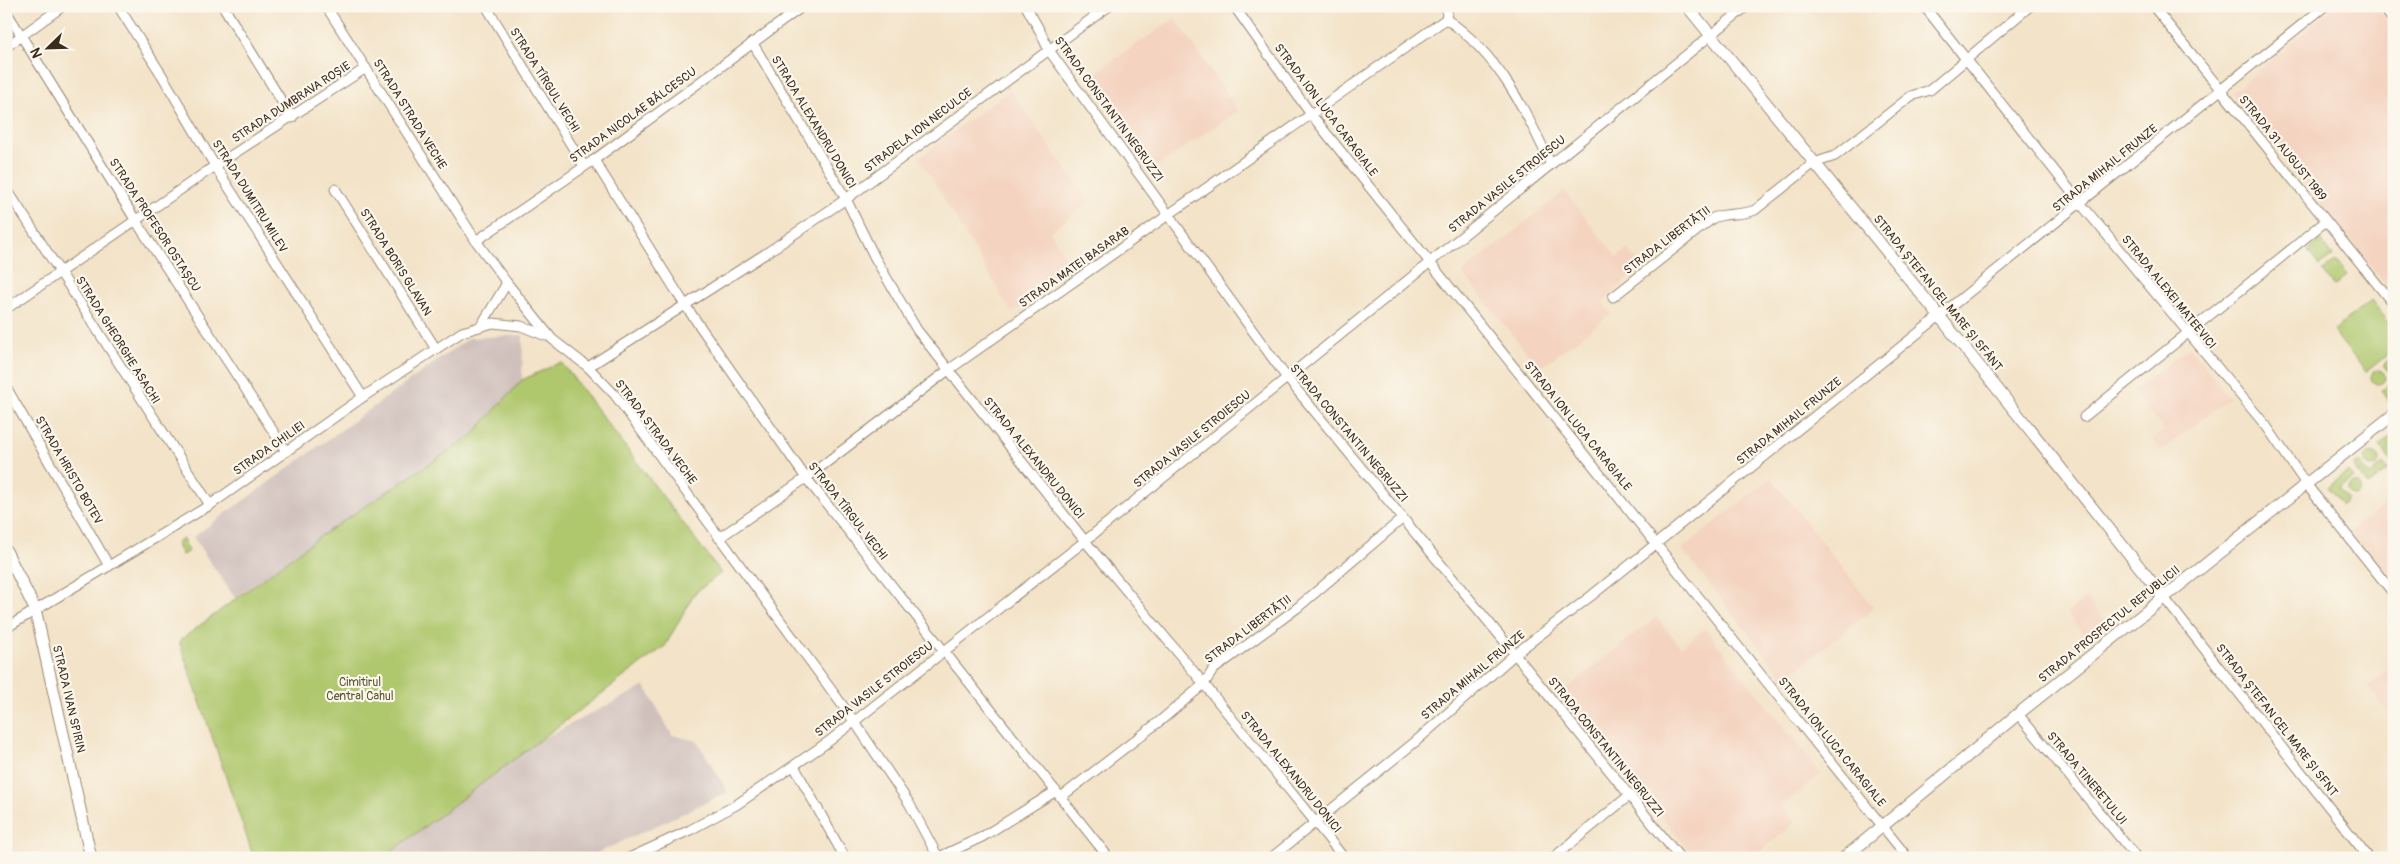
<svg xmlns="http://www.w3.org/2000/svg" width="2400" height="864" font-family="Pangolin,sans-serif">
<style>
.built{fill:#f4d3c0}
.industrial{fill:#d0c0bc}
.green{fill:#afc76d;stroke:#757846}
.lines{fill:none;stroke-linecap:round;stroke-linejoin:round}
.street-casing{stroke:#978673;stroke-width:11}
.secondary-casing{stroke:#978673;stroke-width:13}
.street{stroke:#fff;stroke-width:9}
.secondary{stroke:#fff;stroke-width:11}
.labels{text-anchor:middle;stroke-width:4.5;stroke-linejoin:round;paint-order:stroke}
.street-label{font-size:12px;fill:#3b2a1e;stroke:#fbf7ec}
.park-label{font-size:12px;fill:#5e5936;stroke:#fbf7ec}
</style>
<rect width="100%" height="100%" fill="#fbf7ec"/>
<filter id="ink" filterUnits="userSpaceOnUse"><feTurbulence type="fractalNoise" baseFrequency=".02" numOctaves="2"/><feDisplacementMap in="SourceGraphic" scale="10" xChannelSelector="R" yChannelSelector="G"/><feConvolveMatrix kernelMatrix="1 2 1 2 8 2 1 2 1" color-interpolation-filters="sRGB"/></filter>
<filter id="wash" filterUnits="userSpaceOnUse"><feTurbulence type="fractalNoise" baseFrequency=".0096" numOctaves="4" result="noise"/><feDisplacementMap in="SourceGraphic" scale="20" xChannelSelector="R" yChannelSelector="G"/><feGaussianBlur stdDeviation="1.12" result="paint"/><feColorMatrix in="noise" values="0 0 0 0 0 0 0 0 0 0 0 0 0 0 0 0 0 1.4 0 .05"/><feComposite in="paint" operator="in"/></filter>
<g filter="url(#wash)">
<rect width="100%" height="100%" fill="#f3e3c8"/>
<!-- built -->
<g class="built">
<path d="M2334,6H2375L2394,29V295L2232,93Z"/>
<path d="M1175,18L1238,111L1156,167L1093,74Z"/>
<path d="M1010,90L1089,202L1050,232L1073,270L1012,313L919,157Z"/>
<path d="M1564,191L1617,258L1628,249L1642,267L1603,302L1611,314L1540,368L1462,273Z"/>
<path d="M2190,347L2230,398L2161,451L2152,439L2164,430L2133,391Z"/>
<path d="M1771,478L1874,608L1784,679L1682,549Z"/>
<path d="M2394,497V588L2349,533Z"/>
<path d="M2086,598L2107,625L2088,640L2067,613Z"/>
<path d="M1656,617L1681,647L1705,628L1821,774L1782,806L1795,823L1751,858H1695L1562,692Z"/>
<path d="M2394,665V720L2367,687Z"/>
</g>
<!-- industrial -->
<g class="industrial">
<path d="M523,335L522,380L471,436L319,537L235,598L193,537L469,338Z"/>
<path d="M645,686L672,735L697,741L728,792L587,858H383L536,742Z"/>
</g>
<!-- green -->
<g class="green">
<path d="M2321,241L2333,256L2319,266L2308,251Z"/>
<path d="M2336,261L2347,275L2334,286L2323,271Z"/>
<path d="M2371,300L2394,329V349L2366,372L2333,331Z"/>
<path d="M2393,357L2394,372L2391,374L2383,365Z"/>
<path d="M561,362L721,573L694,594L665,646L383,858H254L179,641L319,537L471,436L522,380Z"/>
<circle cx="2378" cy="377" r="7"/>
<path d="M2394,380V398L2389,402L2381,391Z"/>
<path d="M2394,434V445L2389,449L2394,455V465L2379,446Z"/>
<circle cx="2372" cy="460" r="7"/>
<path d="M2359,462L2370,475L2383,464L2388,470L2369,486L2353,467Z"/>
<path d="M2348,472L2353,478L2339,489L2348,500L2342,505L2328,487Z"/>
<circle cx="2354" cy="489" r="6"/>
<path d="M183,539L189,551L182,555L176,543Z"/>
</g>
</g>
<g filter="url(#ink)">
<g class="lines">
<defs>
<g id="street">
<path d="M118,6L163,77L215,166L363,397"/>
<path d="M223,6L292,118"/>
<path d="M326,6L476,241L507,283L552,339L588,367L615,395L854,721L909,803L938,857"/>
<path d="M486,6L584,166"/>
<path d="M1026,6L1041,33L1048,49L1287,378L1515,654L1680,858"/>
<path d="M1234,6L1310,113L1908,858"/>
<path d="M1448,6L1446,19C1497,53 1526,110 1551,165"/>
<path d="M1924,6L2081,204L2267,427L2306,484L2394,594"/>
<path d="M2153,6L2394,305"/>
<path d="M2382,6L2394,21"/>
<path d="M6,11L136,221L286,451"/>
<path d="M752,42L846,199L875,258L917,330L1085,541L1204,684L1344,858"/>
<path d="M6,47L63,6"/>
<path d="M594,160L685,305L806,478L1109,858"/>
<path d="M6,188L210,505"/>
<path d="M335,189L436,349"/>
<path d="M476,241L594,160L803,6"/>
<path d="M1613,297L1713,218C1727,212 1741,216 1755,210L1814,163L1835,156L1911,96L1930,90L2030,6"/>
<path d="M6,309L215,166L366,68"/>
<path d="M482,324L507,283"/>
<path d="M588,367L765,254L846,199L1109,6"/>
<path d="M6,387L109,566"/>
<path d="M2084,417L2326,221"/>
<path d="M719,538L806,478L947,371L1446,19"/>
<path d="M2165,599L2369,858"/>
<path d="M6,628L210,505L363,397L462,332L493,323L521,326L546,336"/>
<path d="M2018,714L2137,858"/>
<path d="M794,766L845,858"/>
<path d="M1061,797L1160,721L1204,684L1213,670L1297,608L1403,518"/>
<path d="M629,858L690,830L736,805L828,742L1085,541L1747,6"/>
<path d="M937,858L982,837L1056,791"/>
<path d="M1271,858L1415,742L1515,654L1591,596L2325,6"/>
<path d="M1553,858L1630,795"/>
</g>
<g id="secondary">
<path d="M1687,6L1940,317L2165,599"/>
<path d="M6,551L35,609L91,858"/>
<path d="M1844,858L2018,714L2394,414"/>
</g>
</defs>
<!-- street casing -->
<use href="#street" class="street-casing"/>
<!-- secondary casing -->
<use href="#secondary" class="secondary-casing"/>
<!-- street -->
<use href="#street" class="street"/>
<!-- secondary -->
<use href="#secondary" class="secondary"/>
</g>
</g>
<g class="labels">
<!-- street labels -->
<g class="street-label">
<text transform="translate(545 80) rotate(58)" y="4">STRADA TÎRGUL VECHI</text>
<text transform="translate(291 102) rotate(-33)" y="4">STRADA DUMBRAVA ROȘIE</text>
<text transform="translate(1109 109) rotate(54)" y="4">STRADA CONSTANTIN NEGRUZZI</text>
<text transform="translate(1326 110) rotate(53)" y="4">STRADA ION LUCA CARAGIALE</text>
<text transform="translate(410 114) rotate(58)" y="4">STRADA STRADA VECHE</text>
<text transform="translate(633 115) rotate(-36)" y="4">STRADA NICOLAE BĂLCESCU</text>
<text transform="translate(814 122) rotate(59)" y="4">STRADA ALEXANDRU DONICI</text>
<text transform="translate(918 130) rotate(-37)" y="4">STRADELA ION NECULCE</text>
<text transform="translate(2283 148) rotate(51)" y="4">STRADA 31 AUGUST 1989</text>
<text transform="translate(2105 168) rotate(-39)" y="4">STRADA MIHAIL FRUNZE</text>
<text transform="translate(1507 184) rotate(-39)" y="4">STRADA VASILE STROIESCU</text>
<text transform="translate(250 196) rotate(58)" y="4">STRADA DUMITRU MILEV</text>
<text transform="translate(155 225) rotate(57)" y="4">STRADA PROFESOR OSTAȘCU</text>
<text transform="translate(1667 240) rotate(-37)" y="4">STRADA LIBERTĂȚII</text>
<text transform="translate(396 262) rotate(58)" y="4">STRADA BORIS GLAVAN</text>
<text transform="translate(1074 267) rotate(-35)" y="4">STRADA MATEI BASARAB</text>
<text transform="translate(2169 292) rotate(51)" y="4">STRADA ALEXEI MATEEVICI</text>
<text transform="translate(1938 293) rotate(51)" y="4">STRADA ȘTEFAN CEL MARE ȘI SFÂNT</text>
<text transform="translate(118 340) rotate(58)" y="4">STRADA GHEORGHE ASACHI</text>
<text transform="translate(1789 421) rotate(-39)" y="4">STRADA MIHAIL FRUNZE</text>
<text transform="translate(1578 426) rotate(51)" y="4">STRADA ION LUCA CARAGIALE</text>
<text transform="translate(656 432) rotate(53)" y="4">STRADA STRADA VECHE</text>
<text transform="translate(1349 433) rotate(50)" y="4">STRADA CONSTANTIN NEGRUZZI</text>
<text transform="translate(1192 439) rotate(-39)" y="4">STRADA VASILE STROIESCU</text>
<text transform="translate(269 448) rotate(-35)" y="4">STRADA CHILIEI</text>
<text transform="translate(1034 458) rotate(51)" y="4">STRADA ALEXANDRU DONICI</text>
<text transform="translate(69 470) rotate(60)" y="4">STRADA HRISTO BOTEV</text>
<text transform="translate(848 511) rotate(52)" y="4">STRADA TÎRGUL VECHI</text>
<text transform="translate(2109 624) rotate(-39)" y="4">STRADA PROSPECTUL REPUBLICII</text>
<text transform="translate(1248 629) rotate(-37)" y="4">STRADA LIBERTĂȚII</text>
<text transform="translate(1473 675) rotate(-40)" y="4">STRADA MIHAIL FRUNZE</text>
<text transform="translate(874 689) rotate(-38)" y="4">STRADA VASILE STROIESCU</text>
<text transform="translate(69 699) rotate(77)" y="4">STRADA IVAN SPIRIN</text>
<text transform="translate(2277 720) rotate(52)" y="4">STRADA ȘTEFAN CEL MARE ȘI SFNT</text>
<text transform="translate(1832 742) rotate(51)" y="4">STRADA ION LUCA CARAGIALE</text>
<text transform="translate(1606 747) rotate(51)" y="4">STRADA CONSTANTIN NEGRUZZI</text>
<text transform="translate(1291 772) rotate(51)" y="4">STRADA ALEXANDRU DONICI</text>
<text transform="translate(2087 778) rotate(50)" y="4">STRADA TINERETULUI</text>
</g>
<!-- park labels -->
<g class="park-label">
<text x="360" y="686">Cimitirul<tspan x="360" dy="14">Central Cahul</tspan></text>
</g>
</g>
<!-- margin -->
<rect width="2400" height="864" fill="none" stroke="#fbf7ec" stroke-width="25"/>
<!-- north arrow -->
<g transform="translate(48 48) rotate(247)" stroke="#fbf7ec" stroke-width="4" paint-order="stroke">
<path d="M0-4L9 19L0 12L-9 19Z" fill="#3b2a1e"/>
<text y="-8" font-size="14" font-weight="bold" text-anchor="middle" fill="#3b2a1e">N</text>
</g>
</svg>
